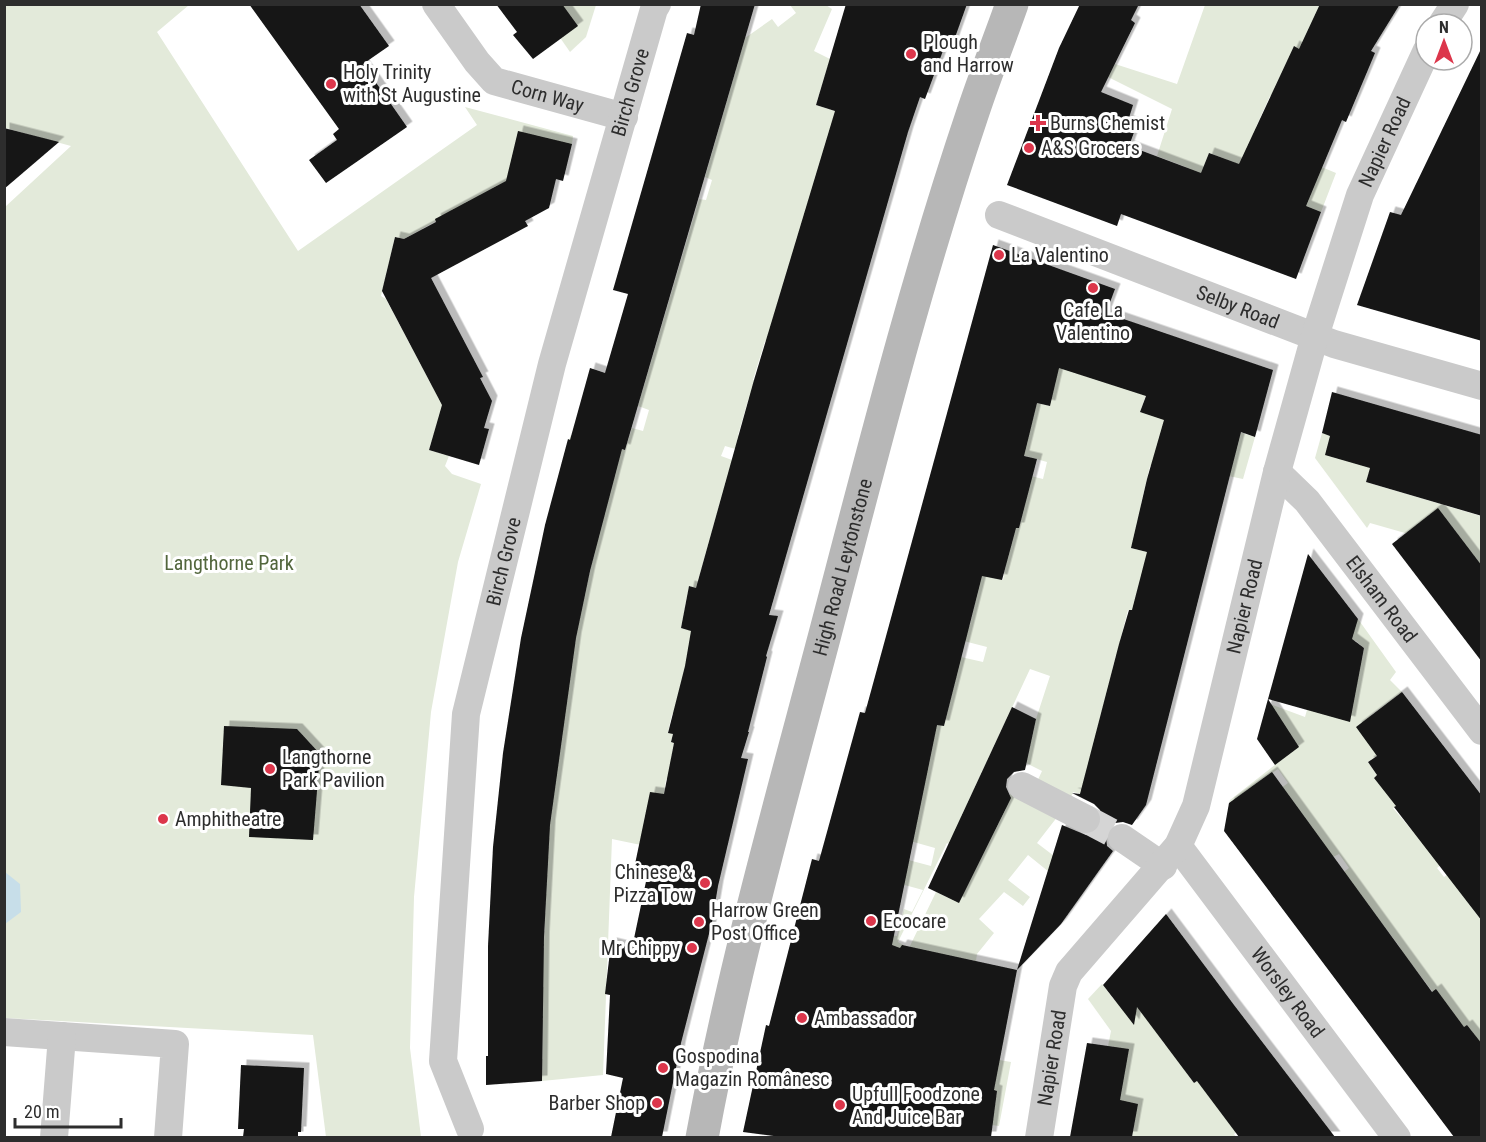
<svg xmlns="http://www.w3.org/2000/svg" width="1486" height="1142" font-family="'Roboto Condensed',sans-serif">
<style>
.green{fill:#e3eada;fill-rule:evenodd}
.water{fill:#c7dee9}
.building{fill:#141414;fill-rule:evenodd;filter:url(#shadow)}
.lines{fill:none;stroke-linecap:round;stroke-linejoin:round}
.street-tunnel{stroke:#d5d5d5;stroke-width:28;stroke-dasharray:28 14;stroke-linecap:butt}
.street{stroke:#cacaca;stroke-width:28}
.secondary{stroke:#b7b7b7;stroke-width:33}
.poi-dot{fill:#dc364b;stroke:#fff;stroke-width:2}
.labels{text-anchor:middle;stroke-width:6;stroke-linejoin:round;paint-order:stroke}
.poi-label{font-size:20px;fill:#2d2d2d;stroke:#fff;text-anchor:start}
.street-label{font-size:20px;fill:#2d2d2d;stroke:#fff}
.park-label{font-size:20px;fill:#52663c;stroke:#fff}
</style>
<defs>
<filter id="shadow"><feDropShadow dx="5.5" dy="-5.5" stdDeviation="0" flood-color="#0004"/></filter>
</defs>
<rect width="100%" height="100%" fill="#fff"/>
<!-- green -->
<g class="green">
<path d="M4,5H189L157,32L298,251L477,125L465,107L573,136L572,144L404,239L395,237L381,296L386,299L439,399L449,395L439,417L429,450L449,456L445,466L452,474L481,484L458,562L431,712L414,897L410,1048L421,1137H326L313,1035L5,1018V207L71,146L5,128Z"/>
<path d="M562,5H596L586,37L570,52L561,39Z"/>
<path d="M790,5H826L832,9L814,51L830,59L816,105L835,111L802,351L765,341L753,380L790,390L786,407L749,397L738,435L774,446L770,459L725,446L721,456L732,460L755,513L720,503L696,588L689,586L681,628L730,639L675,715L672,714L668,732L673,734L671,742L674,743L671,759L703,786L666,779L664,794L665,850L612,839L603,1075L542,1081L543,964L549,823L568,684L580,615L595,550L569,440L571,435L625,450L632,428L643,431L649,410L638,406L699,199L706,200L712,180L705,177L745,38L772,19L778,27L796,13Z"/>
<path d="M1205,5H1353L1326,61L1294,47L1274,90L1304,110L1270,96L1256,127L1283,151L1336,173L1321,212L1300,204L1238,164L1209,153L1194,193L1178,188L1186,167L1157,156L1172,109L1108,77L1115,64L1177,84Z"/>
<path d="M1044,352L1146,395L1140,412L1230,429L1255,437L1243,479L1190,468L1150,466L1141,504L1180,514L1131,548L1168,557L1153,616L1128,610L1120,641L1144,647L1116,655L1108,687L1134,693L1104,703L1096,733L1122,740L1102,799L1073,792L1069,803L1035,786L1042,771L1026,763L1036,719L1050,676L1030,669L961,817L983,832L1016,787L1058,816L1037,843L1058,859L1049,872L1028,855L1008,880L1030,897L1023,906L1004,892L979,919L994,933L977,954L976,961L953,957L960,1053L1011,1062L999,1126L992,1125L997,1091L966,1086L884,933L897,936L904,909L912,912L923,890L890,881L901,858L931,866L935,848L871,830L908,717L944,726L961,657L983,662L987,647L956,639L970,625L978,591L948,567L1003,580L1006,564L1001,563L961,514L1019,528L1023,511L976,462L1043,479L1047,462L1015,453L1022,429L1030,430L1037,403L1050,406ZM947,843L969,857L949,898L936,892L909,948L898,942Z"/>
<path d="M1322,433L1376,448L1366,482L1481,516V566L1405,533L1370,523L1367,528L1315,458Z"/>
<path d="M1358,619L1396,672L1390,680L1402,692L1370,716L1392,745L1368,762L1377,775L1374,778L1423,786L1393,808L1416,835L1444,814L1443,863L1437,868L1444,877L1475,855L1467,901L1478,916L1481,914V1044L1467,1025L1454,1034L1436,990L1433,992L1409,961L1385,978L1400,947L1381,922L1319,890L1349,868L1339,854L1333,857L1256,806L1288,783L1278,769L1229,803L1230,800L1298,747L1266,706L1267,703L1305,717L1307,710L1362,659L1364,648L1356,641L1328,634Z"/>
<path d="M1102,984L1116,1002L1134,989L1143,1012L1165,1045L1191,1026L1185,1071L1194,1083L1226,1060L1265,1111L1234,1134L1236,1137H1132L1135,1120L1120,1100L1115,1047L1108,1046L1111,1031L1088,999Z"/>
</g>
<!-- water -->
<path class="water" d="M5,872L20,884L21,912L5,924Z"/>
<!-- building -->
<g class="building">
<path d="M249,4H359L389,46L363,64L407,127L326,183L309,160L337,140L333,134L339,129Z"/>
<path d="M496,4H562L578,26L533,59L513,35L517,32Z"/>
<path d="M701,4H755L625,450L622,449L590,571L576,638L550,825L544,937L542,1081L486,1085V1056H488V946L493,847L503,753L521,638L545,525L568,439L570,440L590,368L605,373L628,294L613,290L687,33L694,35Z"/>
<path d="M846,4H967L953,43L947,40L925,99L920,97L908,132L769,615L778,616L766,656L767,657L748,732H749L741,758L748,759L718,886L712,922L681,1043L662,1137H611L623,1078L606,1074L610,995L605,994L611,943L632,948L648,872L634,869L650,792L664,794L674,743L671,742L673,734L668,733L685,666L691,631L681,628L689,586L696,588L754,380L835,111L816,105Z"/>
<path d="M1080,4H1139L1131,20L1135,23L1101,92L1133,105L1128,121L1137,124L1129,146L1201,173L1209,153L1239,164L1294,46L1299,49L1320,4H1400L1371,51L1375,53L1346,122L1342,120L1306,206L1321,212L1296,279L1121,214L1117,226L1007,185L1059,48Z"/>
<path d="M1482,47V341L1357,305L1390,212L1401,215Z"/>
<path d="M4,128L59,142L4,189Z"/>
<path d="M518,131L572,144L563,181L556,179L549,208L525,221L528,226L431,278L483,377L480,378L492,401L484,428L489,429L479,465L429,450L442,405L382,291L395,237L404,239L436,222L435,219L506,181Z"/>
<path d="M993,245L1115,289L1106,313L1273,370L1255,437L1241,432L1146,805L1132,825L1123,822L1115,823L1109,828L1106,837L1107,846L1113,851L1061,924L1017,970L994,1090L997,1091L991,1137H781L743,1132L766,1025L769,1026L812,859L819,861L860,712L865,713ZM1059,368L1146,396L1140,412L1164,420L1147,479L1131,548L1147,552L1132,610H1129L1119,644L1080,794L1072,793L1094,804L1100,810L1102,818L1101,826L1095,832L1086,835L1062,825L1017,970L902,945L900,948L892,945L937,725L944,726L982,576L1002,580L1016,528H1019L1037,459L1024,456L1037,403L1050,406Z"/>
<path d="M1332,392L1482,435V516L1366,482L1370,468L1325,455L1330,436L1322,433Z"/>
<path d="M1438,508L1482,566V662L1392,544Z"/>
<path d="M1308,554L1358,619L1352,639L1364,648L1350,722L1268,699L1299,747L1275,765L1257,739Z"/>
<path d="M1402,692L1482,796V921L1394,807L1396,806L1374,778L1377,775L1368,762L1377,756L1356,727Z"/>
<path d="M1012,707L1036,719L1025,770L1014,772L1007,779L1006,787L1011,798L959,903L928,888Z"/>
<path d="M224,726L297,729L320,754L313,840L249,837L251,788L221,785Z"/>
<path d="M1272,772L1432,992L1436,989L1464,1027L1467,1025L1482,1044V1137H1454L1224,831L1229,803Z"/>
<path d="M1166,914L1234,1005L1335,1137H1239L1197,1081L1194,1083L1137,1007L1134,1025L1103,985Z"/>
<path d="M1087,1043L1129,1049L1120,1100L1138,1104L1132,1137H1070Z"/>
<path d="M241,1065L304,1068L301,1132H298V1137H243L244,1129H238Z"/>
</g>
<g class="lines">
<!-- street-tunnel -->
<path class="street-tunnel" d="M1086,819L1122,838"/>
<!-- street -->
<g class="street">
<path id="s1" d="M436,4L477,62L494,81L624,117"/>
<path d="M1442,24L1455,4"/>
<path id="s2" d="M999,215L1334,344L1482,386"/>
<path id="s3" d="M1277,472L1307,501L1482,731"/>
<path d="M1022,786L1086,819"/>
<path d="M1122,838L1163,866"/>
<path id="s4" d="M1178,846L1397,1138"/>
<path d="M4,1032L175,1044L168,1138"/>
<path id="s5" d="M470,1129L443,1061L466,714L552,364L654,9L657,4"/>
<path d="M54,1138L62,1036"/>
<path id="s6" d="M1039,1138L1063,986L1069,972L1178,846L1196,806L1277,472L1315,336L1360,195L1426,52"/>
</g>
<!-- secondary -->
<path class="secondary" id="s7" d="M702,1138C733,969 780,804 824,638C870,463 914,287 972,115C984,78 999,41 1012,4"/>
</g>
<!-- markers -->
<g class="poi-dot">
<circle cx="911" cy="54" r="6"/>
<circle cx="331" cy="84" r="6"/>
<path d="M1035 114h6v6h6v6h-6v6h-6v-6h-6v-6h6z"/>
<circle cx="1029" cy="148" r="6"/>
<circle cx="999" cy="255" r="6"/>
<circle cx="1093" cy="288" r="6"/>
<circle cx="270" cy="769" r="6"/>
<circle cx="163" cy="819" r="6"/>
<circle cx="705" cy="883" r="6"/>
<circle cx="871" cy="921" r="6"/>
<circle cx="699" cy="922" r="6"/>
<circle cx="692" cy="948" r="6"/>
<circle cx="802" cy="1018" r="6"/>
<circle cx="663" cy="1068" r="6"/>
<circle cx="657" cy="1103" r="6"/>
<circle cx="840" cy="1105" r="6"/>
</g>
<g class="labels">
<!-- poi labels -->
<g class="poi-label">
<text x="923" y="49">Plough<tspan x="923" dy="23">and Harrow</tspan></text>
<text x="343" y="79">Holy Trinity<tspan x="343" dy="23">with St Augustine</tspan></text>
<text x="1050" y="130">Burns Chemist</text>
<text x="1041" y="155">A&amp;S Grocers</text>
<text x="1011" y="262">La Valentino</text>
<text x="1093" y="317" text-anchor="middle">Cafe La<tspan x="1093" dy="23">Valentino</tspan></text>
<text x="282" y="764">Langthorne<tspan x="282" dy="23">Park Pavilion</tspan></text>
<text x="175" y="826">Amphitheatre</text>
<text x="693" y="879" text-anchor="end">Chinese &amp;<tspan x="693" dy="23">Pizza Tow</tspan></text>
<text x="711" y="917">Harrow Green<tspan x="711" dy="23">Post Office</tspan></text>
<text x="883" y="928">Ecocare</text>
<text x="680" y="955" text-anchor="end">Mr Chippy</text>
<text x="814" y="1025">Ambassador</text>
<text x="675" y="1063">Gospodina<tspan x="675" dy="23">Magazin Românesc</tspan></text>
<text x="852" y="1101">Upfull Foodzone<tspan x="852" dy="23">And Juice Bar</tspan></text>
<text x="645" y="1110" text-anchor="end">Barber Shop</text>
</g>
<!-- street labels -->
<g class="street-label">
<text dy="7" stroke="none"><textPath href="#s5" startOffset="1064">Birch Grove</textPath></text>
<text dy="7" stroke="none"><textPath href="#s1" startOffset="152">Corn Way</textPath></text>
<text dy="7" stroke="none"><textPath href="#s6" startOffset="1071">Napier Road</textPath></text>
<text dy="7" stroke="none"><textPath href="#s2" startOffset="256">Selby Road</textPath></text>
<text dy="7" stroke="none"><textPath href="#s5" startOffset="578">Birch Grove</textPath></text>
<text dy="7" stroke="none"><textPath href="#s7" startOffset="588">High Road Leytonstone</textPath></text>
<text dy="7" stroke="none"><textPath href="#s3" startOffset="165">Elsham Road</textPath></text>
<text dy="7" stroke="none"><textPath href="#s6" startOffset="585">Napier Road</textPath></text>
<text dy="7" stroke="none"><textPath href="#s4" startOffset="183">Worsley Road</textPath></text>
<text dy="7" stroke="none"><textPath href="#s6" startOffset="81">Napier Road</textPath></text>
</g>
<!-- park labels -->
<g class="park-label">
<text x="229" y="570">Langthorne Park</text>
</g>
</g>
<!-- border -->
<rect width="1486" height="1142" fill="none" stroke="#2d2d2d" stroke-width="12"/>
<!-- north arrow -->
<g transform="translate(1444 42)"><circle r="28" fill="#ffffff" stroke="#ababab" stroke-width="1.5"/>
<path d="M0-4.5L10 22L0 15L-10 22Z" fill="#dc364b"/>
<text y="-9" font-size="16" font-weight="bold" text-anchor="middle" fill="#2d2d2d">N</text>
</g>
<!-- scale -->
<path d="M15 1118v9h106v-9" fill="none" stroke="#2d2d2d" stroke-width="3"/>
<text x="24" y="1118" font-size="18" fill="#2d2d2d" stroke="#ffffff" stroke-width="4.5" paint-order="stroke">20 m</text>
</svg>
